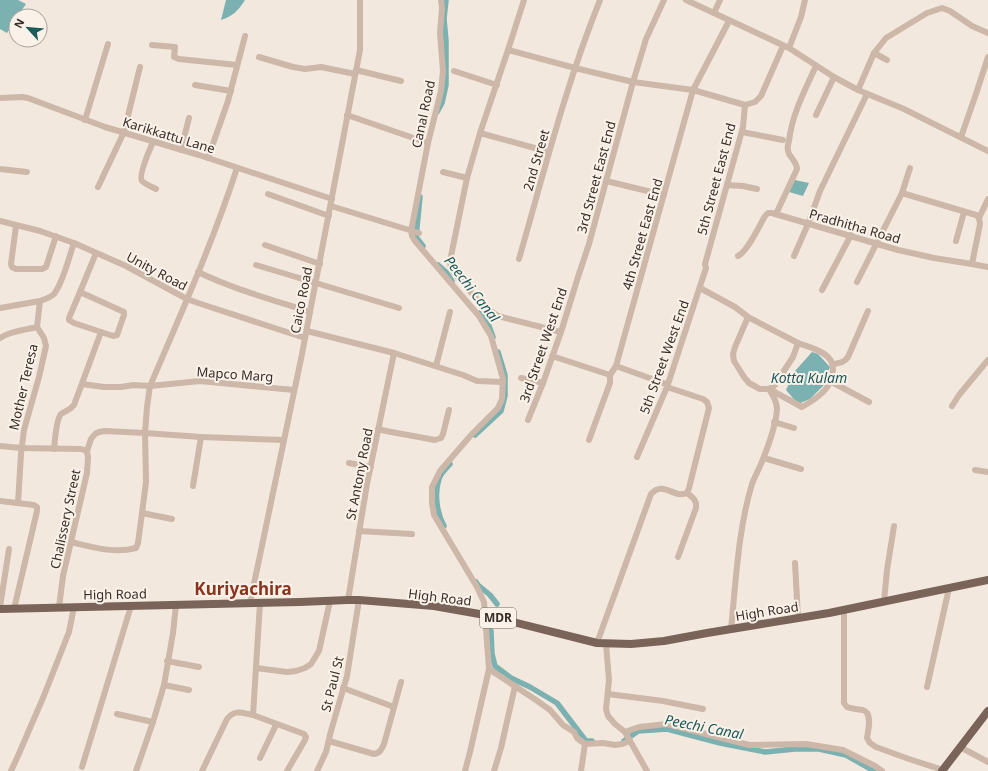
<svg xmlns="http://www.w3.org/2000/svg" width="988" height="771" font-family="'Noto Sans',sans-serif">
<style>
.water{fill:#7bb1b1}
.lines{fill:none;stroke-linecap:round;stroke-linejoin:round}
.canal{stroke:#7bb1b1;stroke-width:5.5}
.minor{stroke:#ccb7a8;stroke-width:6}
.major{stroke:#7a6359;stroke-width:8}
.labels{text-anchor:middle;stroke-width:4;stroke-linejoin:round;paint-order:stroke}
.shield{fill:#faf2e9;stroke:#726862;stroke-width:1}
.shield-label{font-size:12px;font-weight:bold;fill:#382d28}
.street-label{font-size:13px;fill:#382d28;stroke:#faf2e9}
.water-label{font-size:14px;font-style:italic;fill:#1d5a5b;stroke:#faf2e9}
.district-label{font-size:17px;font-weight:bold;fill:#8a341f;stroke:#faf2e9}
</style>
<rect width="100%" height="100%" fill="#f3e8dd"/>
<!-- water -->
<g class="water">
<path d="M0,0H18L26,4L18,16H16V19L7,33L0,29Z"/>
<path d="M226,0H245C238,11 233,16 221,20Z"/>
<path d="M795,180L809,183L803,196L789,192Z"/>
<path d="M812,352L818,354L830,367L823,386L810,399L798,404L786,390L795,371Z"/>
</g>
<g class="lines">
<!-- canal -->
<g class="canal">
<path d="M437,112L442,103L446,85V41L444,19L446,0"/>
<path d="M420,197L416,237L423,246"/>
<path d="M438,265L446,272L452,281"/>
<path d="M480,313L489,326L493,337"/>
<path d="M475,435L501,411L505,396V375L498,352"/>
<path d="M444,526C437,514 434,493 439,479C440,474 446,468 450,464"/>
<path d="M476,582L478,585L490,595L497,604"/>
<path d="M491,631L492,654L495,666L511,678L530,687L557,703L586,741H592"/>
<path d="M624,741L638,731L667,729L720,743L765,752L795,749H819L846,755L874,771"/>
</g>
<!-- minor -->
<g class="minor">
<path d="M441,0L442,8L440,33L443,71L441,91L428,143L411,231L412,236L415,241L479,316L491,336L503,379L502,399L498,408L472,434L440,471L432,487V503L434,515L477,587L484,602L489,669L470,752L465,771"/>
<path d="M686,0L789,48L834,77L858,90L904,109L988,151"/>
<path d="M714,13L720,0"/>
<path d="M152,45L175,47L174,57L179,59L237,65"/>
<path d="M789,48L801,17L805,0"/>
<path d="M508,50L524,0"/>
<path d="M259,57L293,67L305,69L321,67L355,74"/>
<path d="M887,60L874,53L886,38L927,13L942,8L950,11L972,26L988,33"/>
<path d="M356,70L401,81"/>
<path d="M454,71L497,85"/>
<path d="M195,85L231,91"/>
<path d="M858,90L874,53"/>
<path d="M0,98L22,97L28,98L105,127L199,155L332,199"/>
<path d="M745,105L755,102L761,96L783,46"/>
<path d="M347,115L428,143"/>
<path d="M816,115L834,77"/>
<path d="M85,120L108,44"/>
<path d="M742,132L783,140"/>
<path d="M480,133L508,50L575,68L633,82L693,90L616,366L610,375V383L589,440"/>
<path d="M961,137L976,94L988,57"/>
<path d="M153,142C150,149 138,175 142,181C145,184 152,187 156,189"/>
<path d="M181,150L189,118"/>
<path d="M549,152L480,133L467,178L450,261L451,269L455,274L482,305L498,316L561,332"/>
<path d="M208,158L228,101L245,36"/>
<path d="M237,168C213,242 181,314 150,386L147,407L145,433L201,437L284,440"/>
<path d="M0,169L27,172"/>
<path d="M443,172L467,178"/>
<path d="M606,181L664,195"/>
<path d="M727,185L743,186L757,189"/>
<path d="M98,187L124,132L140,67"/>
<path d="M902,193L976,215L979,218L980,224L972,264"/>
<path d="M268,194L329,216"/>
<path d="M331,206L419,233"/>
<path d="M776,214L797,169C796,159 788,157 788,150C787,147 788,144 789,141C792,114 805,90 816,66"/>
<path d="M979,218L988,199"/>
<path d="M0,221L40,231L74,243L126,266L187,299L198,303L305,338"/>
<path d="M16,226L11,264L12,267L16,269H42L46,267L56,236"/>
<path d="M956,241L964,212"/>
<path d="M265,245L320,264"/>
<path d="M738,256C748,251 759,226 765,216L768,213H772L898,250L934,258L972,264L988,267"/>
<path d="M794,256L808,224L820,191L867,94"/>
<path d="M519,259C544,172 566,84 600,0"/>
<path d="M256,265L399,308"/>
<path d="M198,272C233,289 273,300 310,312"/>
<path d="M857,282L902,193L910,168"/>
<path d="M700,288L735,307L748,317L735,347L733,354L734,361L744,377L749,383L760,389H769L774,386L793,357L798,343L748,317"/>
<path d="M822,290L851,235"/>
<path d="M80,292L124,312V315L117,335L113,336L101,332"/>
<path d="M40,301C45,299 50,298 54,294C63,283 69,257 74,243"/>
<path d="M0,308L40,301L37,327C25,330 10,331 0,338"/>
<path d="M307,331L394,353L463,375L477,381L503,382"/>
<path d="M552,356L610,375"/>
<path d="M833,364C839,363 844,363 848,357L868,311"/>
<path d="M436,366L450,312"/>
<path d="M521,378L543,383"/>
<path d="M830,381L869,402"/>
<path d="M82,384L104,387H121L134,385L150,386L200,381L294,390"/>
<path d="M769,389L802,407C809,403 816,399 822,393C831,385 838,366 828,357C820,349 808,347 798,343"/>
<path d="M952,406L959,395L988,360"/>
<path d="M528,420L543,383L561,332L578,277L589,244L633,82L646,39L664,0"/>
<path d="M774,422L794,428"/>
<path d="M378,429L386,431L435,440L441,438L443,434L449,410"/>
<path d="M0,446L21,448L81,449L87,451"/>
<path d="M54,449C55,441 56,419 61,414C66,410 68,412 74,405L101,332L74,323L69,320V318L80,292L96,253"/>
<path d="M637,457L667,387L706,268L705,264L743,127L745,105L693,90L729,21"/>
<path d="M764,458L801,469"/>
<path d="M349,463L371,467"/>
<path d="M975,470L988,472"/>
<path d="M193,486L201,437"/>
<path d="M0,501L34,505L37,507V511L14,609"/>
<path d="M18,503L21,454L24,430L39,377L46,346L44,338L37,327"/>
<path d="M142,513L172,519"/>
<path d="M359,531L412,534"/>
<path d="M678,557L696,508C697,500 693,498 687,493"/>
<path d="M795,563L798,618"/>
<path d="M348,600L367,484L394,353"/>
<path d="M884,602L887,570L894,526"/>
<path d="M250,603L302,354L360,50V0"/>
<path d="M0,607L9,549"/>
<path d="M59,607L63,576L87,473L88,458L87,451L91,439L95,434L99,432L105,431L145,433L146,482L142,513L138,543L136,548C114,554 92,547 71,542"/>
<path d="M844,610V703L847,707C852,709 858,709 863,710C873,713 868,731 867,738L870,743L876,747L909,759L943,770"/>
<path d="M731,629C736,581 738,530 752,484C755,476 760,467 763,459C769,444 776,426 777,409C777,402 773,395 769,389"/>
<path d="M597,643L651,494C664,480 673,499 687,493L689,488L709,408L707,402L703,399L667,387L666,384L616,366"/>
<path d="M606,644L609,680L606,709L608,716L615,724L625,732L647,771"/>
<path d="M167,661L199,667"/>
<path d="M256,668L287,672L296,671L305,668L311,664L319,651L330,601"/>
<path d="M489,669L536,700L550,710L563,725L574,732L577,738L585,744L581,771"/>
<path d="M164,685L189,690"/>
<path d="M927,687L949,588"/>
<path d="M343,688L394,707"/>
<path d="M608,694L663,701L703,709"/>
<path d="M117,714L153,722"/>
<path d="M253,715L304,734L306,737L305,740L287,771"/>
<path d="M625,732L639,727L667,724L749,745L806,744L843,750L875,766L882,771"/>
<path d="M329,741L374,754C380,753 382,749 384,744L401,682"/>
<path d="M585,744L603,743L615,745L622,744L630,741"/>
<path d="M960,747L988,762"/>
<path d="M260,758L276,725"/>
<path d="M82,767L131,606"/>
<path d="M11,771L17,758L43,698L69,632L74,607"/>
<path d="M136,771L153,722L164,685L173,633L176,605"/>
<path d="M202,771L227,719C235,709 242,713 253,715L260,603"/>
<path d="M317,771L326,752L331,731L347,676L359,600"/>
<path d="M494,771L501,748L515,686"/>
</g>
<!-- major -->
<g class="major">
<path d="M0,609L300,602L348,600H359L434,606L485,615L597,643L631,644L664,641L707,633L829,613L988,580"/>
<path d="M942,771L988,711"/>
</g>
</g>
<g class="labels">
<!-- shield labels -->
<rect class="shield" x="480" y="608" width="36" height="20" rx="3"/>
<g class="shield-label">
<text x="498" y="622">MDR</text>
</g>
<!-- street labels -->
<g class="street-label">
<text transform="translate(423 114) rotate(-78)" y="5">Canal Road</text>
<text transform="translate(169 135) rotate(17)" y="5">Karikkattu Lane</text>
<text transform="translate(536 160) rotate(-74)" y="5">2nd Street</text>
<text transform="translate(596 177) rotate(-75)" y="5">3rd Street East End</text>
<text transform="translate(716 179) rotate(-75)" y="5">5th Street East End</text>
<text transform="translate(855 226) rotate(16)" y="5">Pradhitha Road</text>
<text transform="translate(642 234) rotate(-74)" y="5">4th Street East End</text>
<text transform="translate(157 271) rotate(28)" y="5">Unity Road</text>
<text transform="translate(301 300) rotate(-79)" y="5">Caico Road</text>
<text transform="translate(543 345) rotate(-71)" y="5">3rd Street West End</text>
<text transform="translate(664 357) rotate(-70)" y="5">5th Street West End</text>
<text transform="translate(235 374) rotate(4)" y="5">Mapco Marg</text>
<text transform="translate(23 387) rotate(-77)" y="5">Mother Teresa</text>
<text transform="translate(359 474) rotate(-79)" y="5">St Antony Road</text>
<text transform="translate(65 519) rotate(-78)" y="5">Chalissery Street</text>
<text transform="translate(115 594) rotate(-1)" y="5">High Road</text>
<text transform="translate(440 597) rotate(7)" y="5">High Road</text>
<text transform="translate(767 611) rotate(-9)" y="5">High Road</text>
<text transform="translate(332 684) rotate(-76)" y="5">St Paul St</text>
</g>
<!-- water labels -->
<g class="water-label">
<text transform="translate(472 289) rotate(52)" y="5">Peechi Canal</text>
<text x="809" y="383">Kotta Kulam</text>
<text transform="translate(704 727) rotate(11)" y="5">Peechi Canal</text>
</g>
<!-- district labels -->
<g class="district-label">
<text x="243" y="595">Kuriyachira</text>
</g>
</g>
<!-- north arrow -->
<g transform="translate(28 28) rotate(297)"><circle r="19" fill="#faf2e9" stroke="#aca39c"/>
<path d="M0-3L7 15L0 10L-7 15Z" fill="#1d5a5b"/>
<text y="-6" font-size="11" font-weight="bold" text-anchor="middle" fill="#382d28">N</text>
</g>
</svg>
